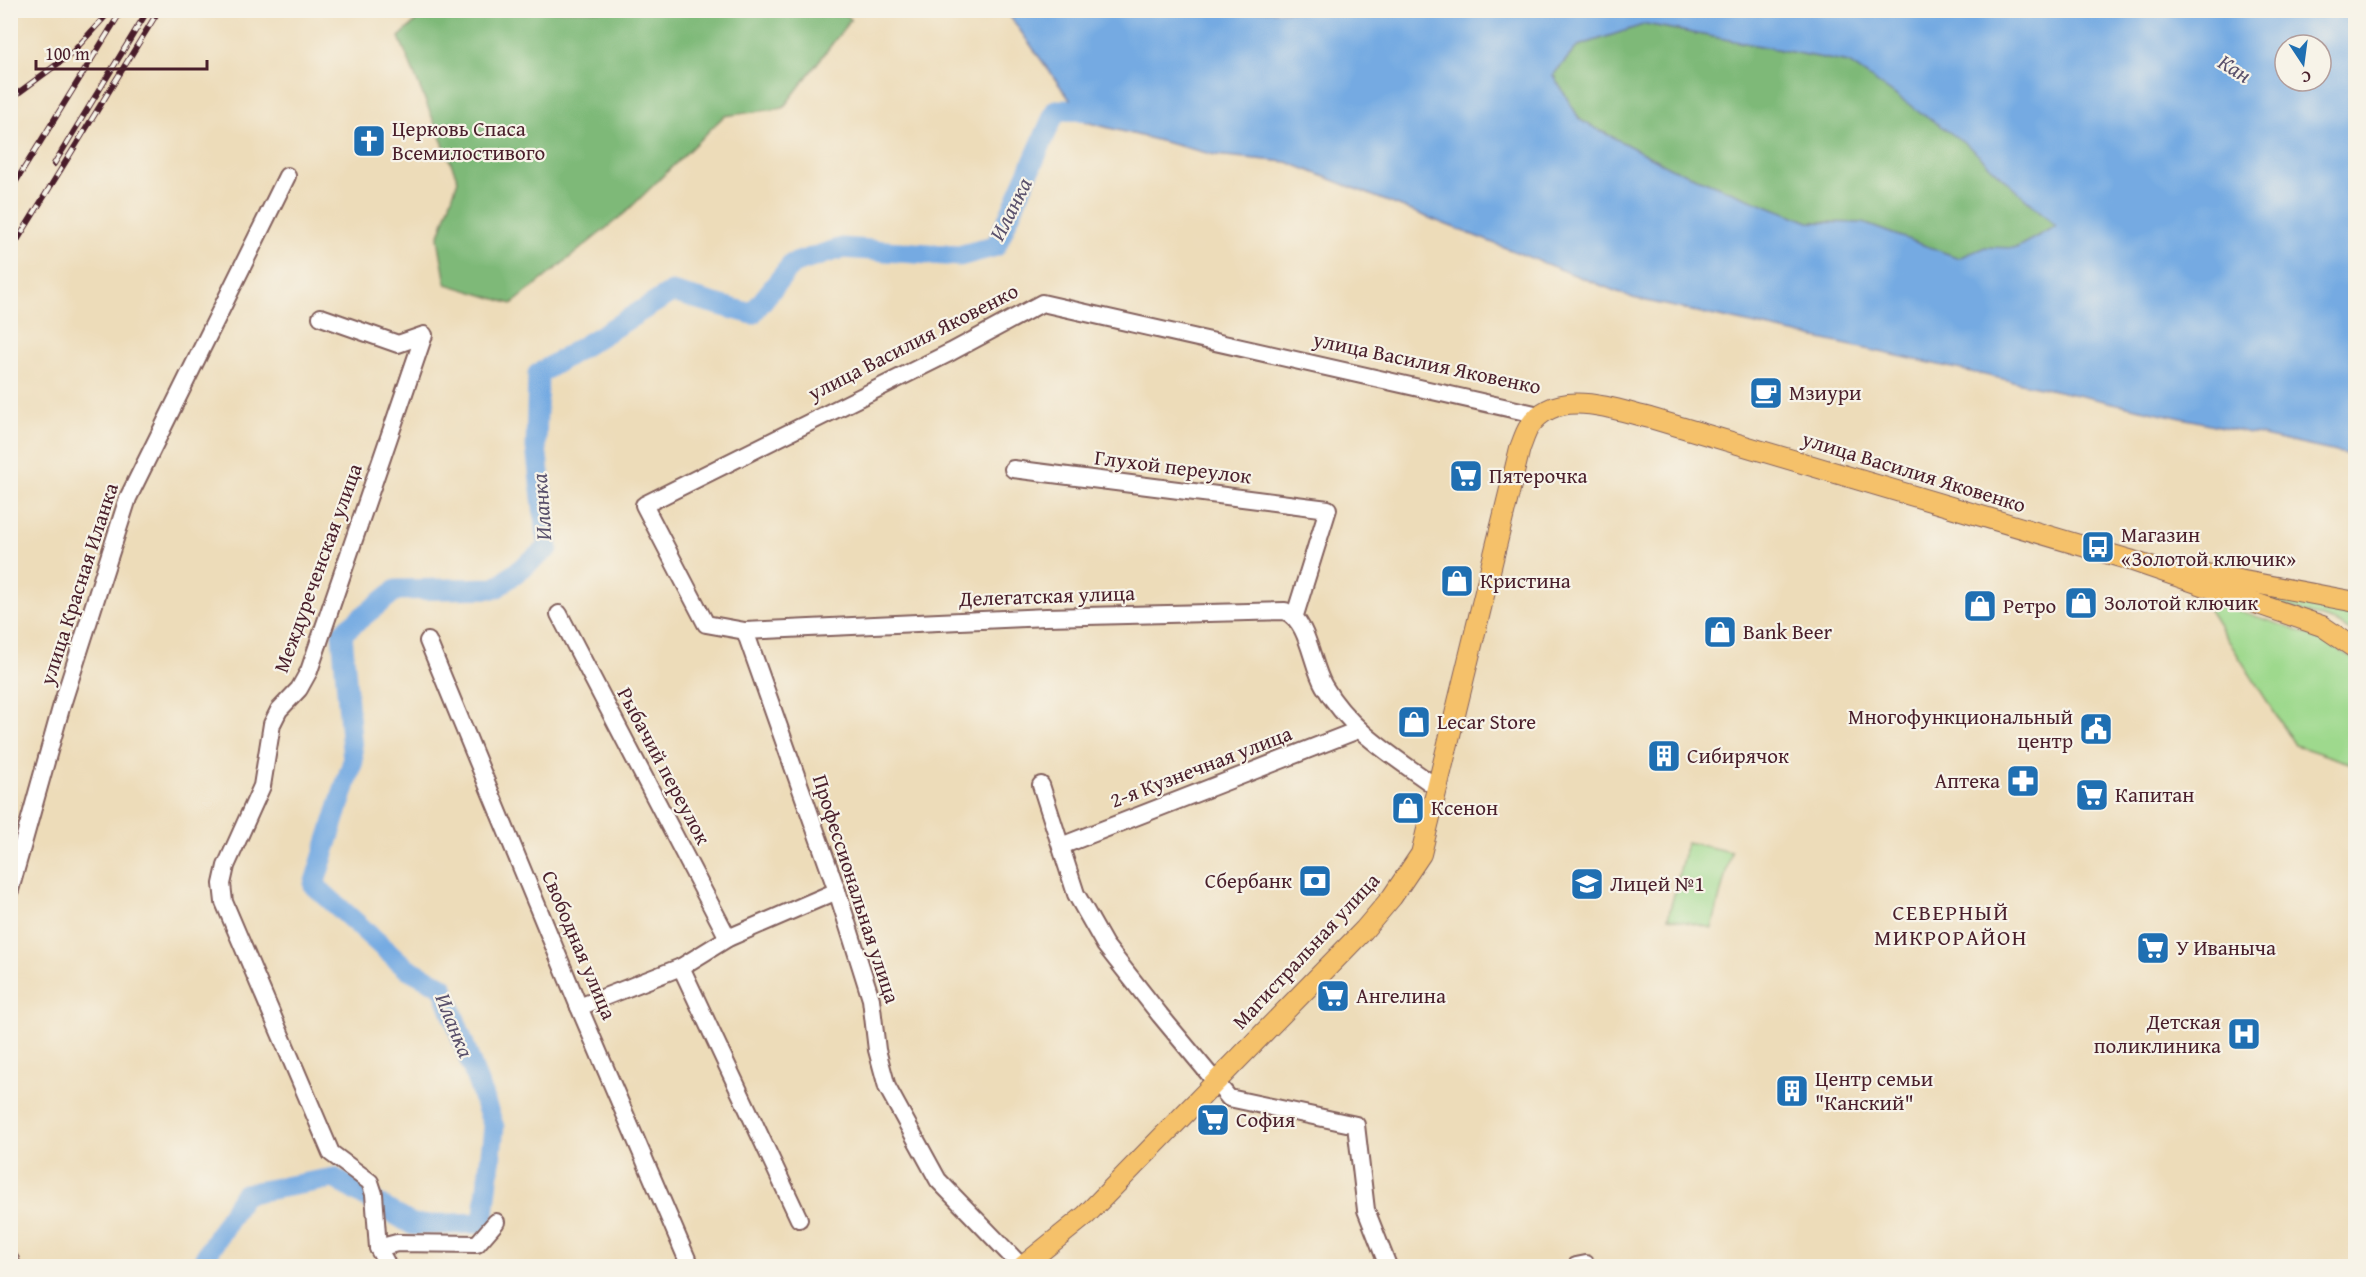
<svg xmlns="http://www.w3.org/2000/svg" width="2366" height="1277" font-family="'Gentium Book Plus',serif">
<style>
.green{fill:#9ed98d;stroke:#747c5c;stroke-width:1.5}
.forest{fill:#7eb978;stroke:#646c52;stroke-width:1.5}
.water{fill:#74aae2;stroke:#5f6486;stroke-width:1.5;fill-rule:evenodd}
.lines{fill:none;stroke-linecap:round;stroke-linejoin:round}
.river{stroke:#74aae2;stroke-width:21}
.minor-casing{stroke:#83615d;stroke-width:20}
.major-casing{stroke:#83615d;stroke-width:22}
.minor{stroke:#fff;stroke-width:16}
.major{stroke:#f5c16b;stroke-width:20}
.rail-casing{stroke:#4a1f2b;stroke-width:6}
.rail{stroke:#f7f3e8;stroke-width:4;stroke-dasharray:11;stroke-linecap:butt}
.labels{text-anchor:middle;stroke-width:4.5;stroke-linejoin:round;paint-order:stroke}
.poi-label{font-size:21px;fill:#4a1f2b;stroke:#f7f3e8;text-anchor:start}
.street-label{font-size:21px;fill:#4a1f2b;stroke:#f7f3e8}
.water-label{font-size:22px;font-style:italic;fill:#59506b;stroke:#f7f3e8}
.neighbourhood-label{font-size:22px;letter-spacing:1.5px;fill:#4a1f2b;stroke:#f7f3e8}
</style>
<rect width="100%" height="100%" fill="#f7f3e8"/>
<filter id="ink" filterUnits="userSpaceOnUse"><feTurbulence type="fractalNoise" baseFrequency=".0167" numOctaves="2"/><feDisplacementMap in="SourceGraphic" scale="12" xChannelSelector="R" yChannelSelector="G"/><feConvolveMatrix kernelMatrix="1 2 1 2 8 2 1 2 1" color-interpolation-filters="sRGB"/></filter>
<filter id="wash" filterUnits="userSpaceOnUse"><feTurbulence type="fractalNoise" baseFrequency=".008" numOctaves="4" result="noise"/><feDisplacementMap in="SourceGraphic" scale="24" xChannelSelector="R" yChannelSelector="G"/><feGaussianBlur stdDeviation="1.35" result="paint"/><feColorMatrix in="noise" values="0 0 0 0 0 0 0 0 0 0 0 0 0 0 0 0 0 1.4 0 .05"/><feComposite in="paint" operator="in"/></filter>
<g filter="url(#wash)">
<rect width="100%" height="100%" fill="#eddcb9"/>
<!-- green -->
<g class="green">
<path d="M2177,572L2355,606V634L2338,623Z"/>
<path d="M2202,599C2246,614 2321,633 2355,661V765L2295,745Z"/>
<path d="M1687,842L1731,852L1712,928L1668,918Z"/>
</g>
<!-- forest -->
<g class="forest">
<path d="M427,11L840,10L851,19L783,108L724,116L625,213L512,304L446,284L438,238L458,180L399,37Z"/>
<path d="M1645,24L1849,63L1966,143L2056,226L2016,248H1985L1959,258L1863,223L1809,222L1671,168L1580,120L1553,75L1578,46Z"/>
</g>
<!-- water -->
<path class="water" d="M1006,11H2355V456L1633,298L1287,162L1215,155L1086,122ZM1646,24L1849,63L1965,143L2056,226L2016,248L1985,247L1959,258L1863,223L1809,222L1671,168L1580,120L1553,75L1578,46ZM2285,45H2321V81H2285Z"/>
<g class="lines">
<!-- river -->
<path class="river" d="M200,1266L244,1194L334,1178L413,1225L483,1223L494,1127L443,987L405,967L314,885L353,761L342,633L396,590L496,588L548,548L536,447L538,374L672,292L752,314L792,264L842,248L959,256L996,246L1056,110L1105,111"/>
</g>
</g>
<g filter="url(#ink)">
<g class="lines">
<defs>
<g id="minor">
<path d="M321,317L398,344L424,335L309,671L299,689L279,710L272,724L262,786L226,866L222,884L224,902L331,1153L370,1182L374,1194L378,1248"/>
<path d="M1013,469L1328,509L1295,615"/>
<path d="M559,614L728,938"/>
<path d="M745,631L837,891L871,999L877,1050L887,1087L938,1180L1021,1266"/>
<path d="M428,641L579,1007L690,1266"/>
<path d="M1041,785L1076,894L1105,945L1160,1015L1229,1098L1356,1125L1366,1210L1388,1266"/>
<path d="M1436,787C1395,757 1350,731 1324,686C1311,664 1309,621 1285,611L1046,617L745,631L706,624L644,505L951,352L1042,303L1539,415"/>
<path d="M1061,846L1358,730"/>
<path d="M10,890L61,708L128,498L287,176"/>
<path d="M681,967L799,1219"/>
<path d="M579,1007L681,967L728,938L837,891"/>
<path d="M10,1260L12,1266"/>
<path d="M388,1266L378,1248L397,1243L477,1244L496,1222"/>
<path d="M1576,1266L1586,1264"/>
</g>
<g id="major">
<path d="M2196,572L2356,602"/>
<path d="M1023,1266L1086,1215L1364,930L1392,897L1421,854L1520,448C1523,441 1525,433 1529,427C1556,386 1612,409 1650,418L2130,560L2322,626L2356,649"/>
</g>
</defs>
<!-- minor casing -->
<use href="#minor" class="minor-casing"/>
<!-- major casing -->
<use href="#major" class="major-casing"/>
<!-- minor -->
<use href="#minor" class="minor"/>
<!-- major -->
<use href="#major" class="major"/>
<defs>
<g id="rail">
<path d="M10,99L71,54L111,10"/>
<path d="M54,164L148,10"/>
<path d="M10,191L122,10"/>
<path d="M10,252L159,10"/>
</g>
</defs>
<!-- rail casing -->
<use href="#rail" class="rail-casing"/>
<!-- rail -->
<use href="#rail" class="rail"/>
</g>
</g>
<!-- icons -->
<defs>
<symbol id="church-square" viewBox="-11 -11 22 22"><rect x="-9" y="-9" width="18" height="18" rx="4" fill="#1f6fb2" stroke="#f7f3e8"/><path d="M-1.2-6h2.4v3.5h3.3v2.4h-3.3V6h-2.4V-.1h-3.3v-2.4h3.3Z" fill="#fff"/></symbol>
<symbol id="cafe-square" viewBox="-11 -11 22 22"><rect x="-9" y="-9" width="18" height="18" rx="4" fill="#1f6fb2" stroke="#f7f3e8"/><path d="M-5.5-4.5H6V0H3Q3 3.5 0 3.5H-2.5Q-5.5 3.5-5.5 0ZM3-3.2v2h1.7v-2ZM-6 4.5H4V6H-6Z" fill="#fff"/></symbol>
<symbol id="supermarket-square" viewBox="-11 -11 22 22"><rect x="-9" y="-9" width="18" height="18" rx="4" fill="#1f6fb2" stroke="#f7f3e8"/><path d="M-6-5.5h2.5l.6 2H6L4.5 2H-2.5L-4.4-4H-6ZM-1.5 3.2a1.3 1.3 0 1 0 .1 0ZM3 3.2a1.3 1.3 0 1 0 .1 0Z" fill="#fff"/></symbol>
<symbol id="bus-square" viewBox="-11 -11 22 22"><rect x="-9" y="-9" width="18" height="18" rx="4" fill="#1f6fb2" stroke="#f7f3e8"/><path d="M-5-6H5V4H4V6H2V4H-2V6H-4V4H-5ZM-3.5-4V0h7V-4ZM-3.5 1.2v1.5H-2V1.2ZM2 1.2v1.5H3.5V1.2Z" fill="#fff"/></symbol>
<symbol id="shop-square" viewBox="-11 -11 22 22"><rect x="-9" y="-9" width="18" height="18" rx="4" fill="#1f6fb2" stroke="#f7f3e8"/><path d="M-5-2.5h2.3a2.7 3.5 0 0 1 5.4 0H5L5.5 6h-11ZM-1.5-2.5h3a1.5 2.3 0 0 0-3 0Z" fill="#fff"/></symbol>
<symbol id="civic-square" viewBox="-11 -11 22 22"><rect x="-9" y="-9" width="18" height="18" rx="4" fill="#1f6fb2" stroke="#f7f3e8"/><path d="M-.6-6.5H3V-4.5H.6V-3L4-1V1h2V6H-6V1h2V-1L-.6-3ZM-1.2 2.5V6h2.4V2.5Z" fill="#fff"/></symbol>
<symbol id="building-square" viewBox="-11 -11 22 22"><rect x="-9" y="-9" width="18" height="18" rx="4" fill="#1f6fb2" stroke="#f7f3e8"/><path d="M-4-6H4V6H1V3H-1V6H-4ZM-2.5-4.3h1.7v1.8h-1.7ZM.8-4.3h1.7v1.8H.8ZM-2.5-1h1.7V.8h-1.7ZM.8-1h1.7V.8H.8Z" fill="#fff"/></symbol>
<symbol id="pharmacy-square" viewBox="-11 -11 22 22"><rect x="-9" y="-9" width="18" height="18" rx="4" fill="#1f6fb2" stroke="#f7f3e8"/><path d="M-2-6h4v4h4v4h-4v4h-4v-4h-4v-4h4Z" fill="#fff"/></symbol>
<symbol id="bank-square" viewBox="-11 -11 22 22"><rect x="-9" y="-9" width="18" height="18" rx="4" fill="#1f6fb2" stroke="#f7f3e8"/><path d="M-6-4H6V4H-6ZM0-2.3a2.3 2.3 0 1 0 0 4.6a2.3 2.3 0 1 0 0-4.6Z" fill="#fff"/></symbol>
<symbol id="school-square" viewBox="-11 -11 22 22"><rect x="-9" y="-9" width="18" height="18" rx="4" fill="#1f6fb2" stroke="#f7f3e8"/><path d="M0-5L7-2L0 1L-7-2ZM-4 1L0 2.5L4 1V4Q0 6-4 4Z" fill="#fff"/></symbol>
<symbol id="hospital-square" viewBox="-11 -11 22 22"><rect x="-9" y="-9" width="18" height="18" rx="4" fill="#1f6fb2" stroke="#f7f3e8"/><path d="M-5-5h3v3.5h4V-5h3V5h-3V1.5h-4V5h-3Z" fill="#fff"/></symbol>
</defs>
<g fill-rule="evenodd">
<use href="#church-square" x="350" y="122" width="38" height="38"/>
<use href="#cafe-square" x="1747" y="374" width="38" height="38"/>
<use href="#supermarket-square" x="1447" y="457" width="38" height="38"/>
<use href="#bus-square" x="2079" y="528" width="38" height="38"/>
<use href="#shop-square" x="1438" y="562" width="38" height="38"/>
<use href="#shop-square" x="2062" y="584" width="38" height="38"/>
<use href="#shop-square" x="1961" y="587" width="38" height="38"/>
<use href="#shop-square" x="1701" y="613" width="38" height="38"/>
<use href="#shop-square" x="1395" y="703" width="38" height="38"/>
<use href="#civic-square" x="2077" y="710" width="38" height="38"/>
<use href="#building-square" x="1645" y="737" width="38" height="38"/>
<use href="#pharmacy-square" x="2004" y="762" width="38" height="38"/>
<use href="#supermarket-square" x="2073" y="776" width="38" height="38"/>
<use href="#shop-square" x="1389" y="789" width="38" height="38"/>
<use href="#bank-square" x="1296" y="862" width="38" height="38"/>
<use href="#school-square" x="1568" y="865" width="38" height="38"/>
<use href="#supermarket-square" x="2134" y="929" width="38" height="38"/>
<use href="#supermarket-square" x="1314" y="977" width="38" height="38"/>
<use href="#hospital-square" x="2225" y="1015" width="38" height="38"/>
<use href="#building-square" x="1773" y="1072" width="38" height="38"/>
<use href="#supermarket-square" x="1194" y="1101" width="38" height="38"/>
</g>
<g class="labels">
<!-- poi labels -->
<g class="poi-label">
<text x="392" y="136">Церковь Спаса<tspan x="392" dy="24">Всемилостивого</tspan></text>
<text x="1789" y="400">Мзиури</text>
<text x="1489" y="483">Пятерочка</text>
<text x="2121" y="542">Магазин<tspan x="2121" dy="24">«Золотой ключик»</tspan></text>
<text x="1480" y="588">Кристина</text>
<text x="2104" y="610">Золотой ключик</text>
<text x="2003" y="613">Ретро</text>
<text x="1743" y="639">Bank Beer</text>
<text x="2073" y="724" text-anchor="end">Многофункциональный<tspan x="2073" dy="24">центр</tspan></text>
<text x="1437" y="729">Lecar Store</text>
<text x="1687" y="763">Сибирячок</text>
<text x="2000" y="788" text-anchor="end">Аптека</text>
<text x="2115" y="802">Капитан</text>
<text x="1431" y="815">Ксенон</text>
<text x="1292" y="888" text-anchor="end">Сбербанк</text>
<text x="1610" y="891">Лицей №1</text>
<text x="2176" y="955">У Иваныча</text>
<text x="1356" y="1003">Ангелина</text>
<text x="2221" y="1029" text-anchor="end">Детская<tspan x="2221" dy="24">поликлиника</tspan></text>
<text x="1815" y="1086">Центр семьи<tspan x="1815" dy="24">"Канский"</tspan></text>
<text x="1236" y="1127">София</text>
</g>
<!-- street labels -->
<g class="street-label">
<text transform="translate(913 342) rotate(-27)" y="7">улица Василия Яковенко</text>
<text transform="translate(1427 363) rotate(12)" y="7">улица Василия Яковенко</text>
<text transform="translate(1173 467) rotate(7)" y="7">Глухой переулок</text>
<text transform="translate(1914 472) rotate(17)" y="7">улица Василия Яковенко</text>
<text transform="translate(318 568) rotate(-70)" y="7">Междуреченская улица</text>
<text transform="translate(79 584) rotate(-72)" y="7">улица Красная Иланка</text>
<text transform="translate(1047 596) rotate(-2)" y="7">Делегатская улица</text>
<text transform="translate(664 766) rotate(62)" y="7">Рыбачий переулок</text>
<text transform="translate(1201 767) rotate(-21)" y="7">2-я Кузнечная улица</text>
<text transform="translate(856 889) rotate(72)" y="7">Профессиональная улица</text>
<text transform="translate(579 945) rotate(67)" y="7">Свободная улица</text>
<text transform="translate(1306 951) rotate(-47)" y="7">Магистральная улица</text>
</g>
<!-- water labels -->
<g class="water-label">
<text transform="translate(2235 68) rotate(32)" y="8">Кан</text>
<text transform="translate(1010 209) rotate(-63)" y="8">Иланка</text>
<text transform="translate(541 507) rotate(-94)" y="8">Иланка</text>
<text transform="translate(455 1025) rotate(68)" y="8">Иланка</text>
</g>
<!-- neighbourhood labels -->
<g class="neighbourhood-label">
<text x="1951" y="920">СЕВЕРНЫЙ<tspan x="1951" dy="25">МИКРОРАЙОН</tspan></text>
</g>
</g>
<!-- margin -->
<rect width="2366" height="1277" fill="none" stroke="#f7f3e8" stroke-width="36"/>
<!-- north arrow -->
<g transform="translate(2303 63) rotate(167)"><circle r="28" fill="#f7f3e8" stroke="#b29e9c" stroke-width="1.5"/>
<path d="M0-4.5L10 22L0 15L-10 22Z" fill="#1f6fb2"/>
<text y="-9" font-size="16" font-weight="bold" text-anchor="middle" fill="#4a1f2b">С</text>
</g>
<!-- scale -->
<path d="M36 60v9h171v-9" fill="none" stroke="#4a1f2b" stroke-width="3"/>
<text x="45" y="60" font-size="18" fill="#4a1f2b" stroke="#f7f3e8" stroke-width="4.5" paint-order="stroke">100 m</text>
</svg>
